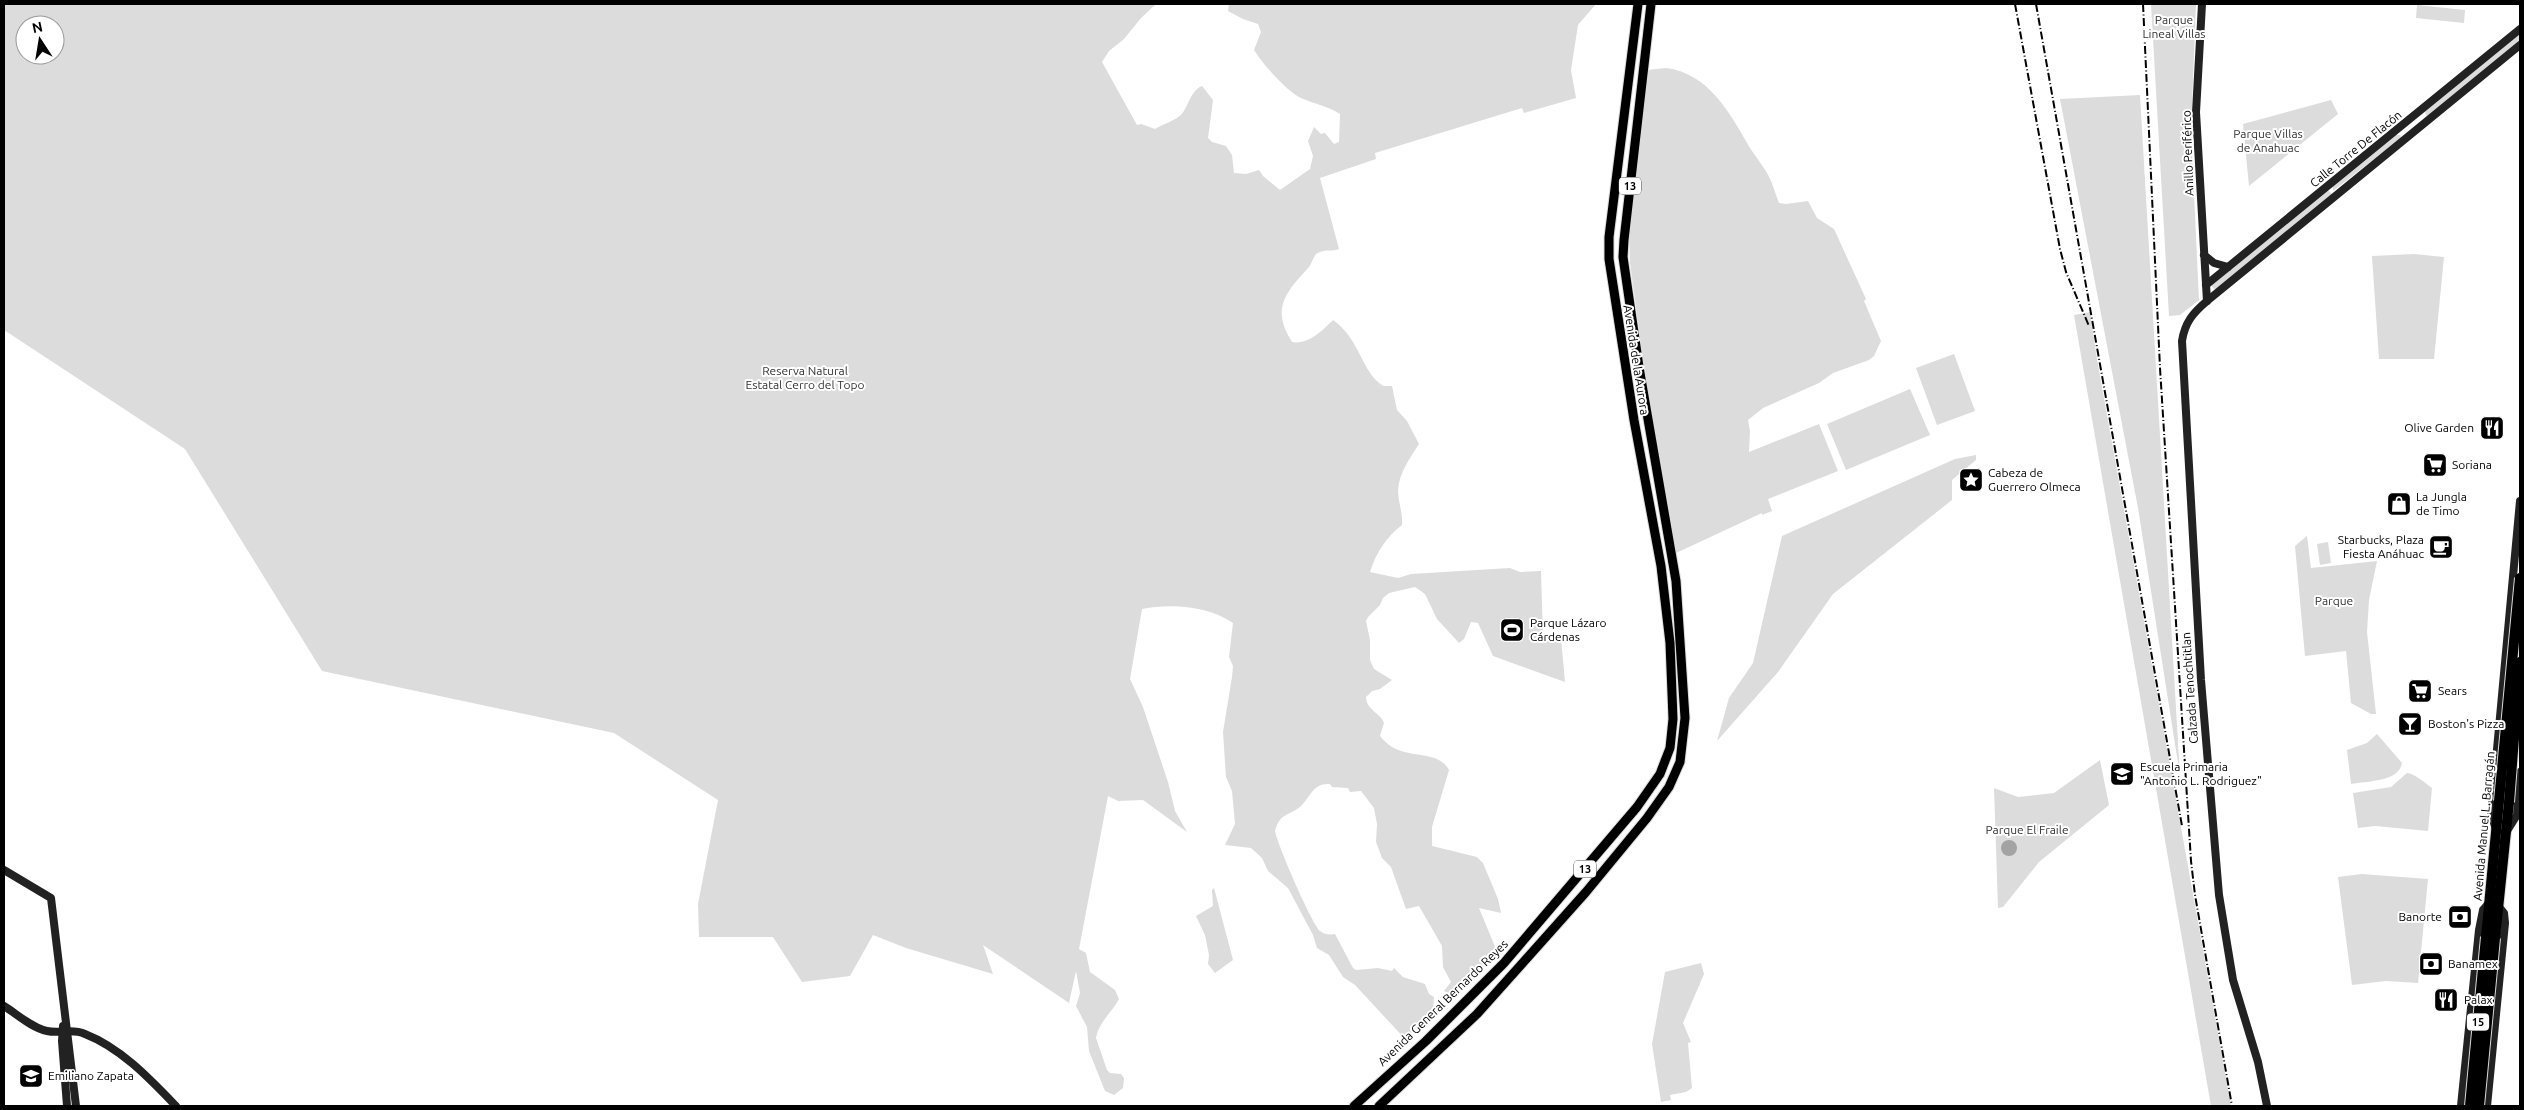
<svg xmlns="http://www.w3.org/2000/svg" width="2524" height="1110" font-family="Ubuntu,sans-serif">
<style>
.green{fill:#dcdcdc;fill-rule:evenodd}
.water{fill:#a3a3a3}
.lines{fill:none;stroke-linecap:round;stroke-linejoin:round}
.primary-casing{stroke:#dbdbdb;stroke-width:11}
.highway-casing{stroke:#dbdbdb;stroke-width:12}
.secondary{stroke:#222;stroke-width:8}
.primary{stroke:#000;stroke-width:9}
.highway{stroke:#000;stroke-width:10}
.rail{stroke:#000;stroke-width:2;stroke-dasharray:8 2.5 1 2.5;stroke-linecap:butt}
.highway-bridge-casing{stroke:#dbdbdb;stroke-width:12;stroke-linecap:butt}
.highway-bridge{stroke:#000;stroke-width:10}
.labels{text-anchor:middle;stroke-width:4;stroke-linejoin:round;paint-order:stroke}
.shield{fill:#fff;stroke:#4c4c4c;stroke-width:1}
.shield-label{font-size:11px;font-weight:bold;fill:#000}
.park-label{font-size:12px;fill:#333;stroke:#fff}
.street-label{font-size:12px;fill:#000;stroke:#fff}
.poi-label{font-size:12px;fill:#000;stroke:#fff;text-anchor:start}
</style>
<rect width="100%" height="100%" fill="#fff"/>
<!-- green -->
<g class="green">
<path d="M4,4H1156L1141,18L1124,39L1109,51L1102,62L1137,125L1141,124L1155,129C1163,124 1174,121 1181,115C1189,106 1190,91 1202,86L1213,100L1208,138L1212,142L1226,146L1232,155L1234,173L1246,174L1259,170L1263,176L1280,190L1310,169L1313,156L1308,141L1314,127L1321,134L1325,133L1334,144L1339,142L1340,114C1328,106 1314,104 1301,98C1287,92 1262,63 1254,50L1261,32L1258,24L1243,19L1228,11L1229,4H1596L1578,25L1571,70L1576,98L1524,113L1522,108L1375,153L1376,159L1320,178L1339,249C1333,252 1326,249 1320,252C1313,254 1313,262 1309,267C1285,293 1271,309 1292,342C1308,345 1322,331 1333,320C1361,340 1360,370 1383,386H1392L1397,410L1407,421L1419,444C1410,458 1399,473 1398,490C1398,502 1403,513 1402,525C1386,537 1376,553 1370,572L1398,578L1411,574L1510,568L1520,572L1541,571L1543,638H1561L1565,682L1493,656L1478,623L1471,622L1464,639L1459,643L1437,619L1425,594L1415,587L1389,593L1383,598L1380,605L1368,617L1366,621L1370,640V660L1374,669L1392,680L1380,689L1372,691L1366,697C1367,711 1380,712 1384,723L1380,736C1401,764 1436,746 1449,770L1432,827V846L1477,857L1483,863L1498,899L1501,913L1479,908L1498,954L1460,990L1450,994L1444,991L1451,982L1443,967L1442,946L1419,906L1406,909L1391,867L1382,858L1376,842L1377,824L1374,808L1361,791L1350,792L1348,788L1332,787L1330,784C1312,783 1311,797 1300,807C1288,816 1280,813 1275,831C1277,844 1312,924 1320,931C1325,935 1329,935 1335,934L1353,968L1356,970L1378,968L1392,971L1394,968L1403,977L1425,984L1429,994L1434,997L1433,1011L1435,1014L1416,1028L1406,1040L1355,985L1343,977L1329,955L1317,948L1313,935L1288,888L1268,871L1262,858L1251,848L1225,845L1235,824L1232,791L1226,777L1223,732L1232,677L1233,666L1229,657L1233,623C1209,606 1171,603 1142,609L1130,679L1143,707L1168,782L1175,811L1187,832L1143,800L1118,801L1108,796L1079,949L1086,953L1090,972L1115,990L1119,999C1112,1012 1099,1022 1096,1038L1107,1070L1110,1073L1121,1074L1124,1078L1123,1088L1114,1095L1105,1091L1089,1051L1087,1027L1076,1006L1080,993L1076,971L1069,1003L983,945L993,974L906,948L873,935L850,976L802,982L773,937H699L698,904L718,800L614,733L322,671L185,449L4,330ZM25,25H55V55H25Z"/>
<path d="M2151,4H2196L2191,130L2199,300L2180,315L2169,316Z"/>
<path d="M2417,5L2465,10L2464,23L2416,18Z"/>
<path d="M2520,32V42L2427,117L2424,110Z"/>
<path d="M1666,68C1709,73 1731,115 1750,148C1757,159 1766,169 1771,181C1774,188 1776,196 1779,203L1786,204L1808,201L1817,218L1834,229L1866,299L1864,301L1881,341L1874,356L1869,360L1833,373L1819,383L1763,408L1748,420L1750,431L1749,452L1819,424L1838,471L1768,499L1772,511L1762,515V513L1676,553L1643,359L1630,263L1629,234L1647,70Z"/>
<path d="M2140,95L2180,776L2138,508L2060,99Z"/>
<path d="M2331,100L2338,114L2249,186L2243,124Z"/>
<path d="M2396,135H2400L2401,138L2333,191V185Z"/>
<path d="M2328,190L2333,195L2216,290L2213,288L2211,285Z"/>
<path d="M2414,254L2444,257L2434,359H2379L2372,256Z"/>
<path d="M2090,312L2097,359L2231,1106H2211L2074,315Z"/>
<path d="M1954,354L1975,411L1937,425L1916,368Z"/>
<path d="M1910,389L1930,435L1846,470L1827,424Z"/>
<path d="M1976,455V460L1952,480V500L1833,594L1778,672L1717,741L1729,698L1753,663L1782,536L1955,459Z"/>
<path d="M2307,536L2311,568L2377,561L2369,600L2367,632L2376,714H2371L2351,703L2346,651L2305,656L2295,546Z"/>
<path d="M2328,542L2331,563L2320,565L2317,544Z"/>
<path d="M2377,734L2402,763C2399,782 2367,781 2351,784L2347,750L2367,743Z"/>
<path d="M2100,760L2109,805L2039,862L2003,907L1998,908L1994,788L2018,797L2054,793Z"/>
<path d="M2407,773C2414,773 2425,783 2432,788L2428,831L2375,826L2358,828L2353,793L2391,787Z"/>
<path d="M2362,874L2428,879L2418,983L2386,981L2352,985L2338,877Z"/>
<path d="M1214,888L1233,960L1215,973L1208,964L1209,955L1205,935L1196,916L1213,906L1212,890Z"/>
<path d="M1701,963L1704,974L1683,1023L1691,1042L1688,1043L1692,1088L1686,1092L1670,1095L1671,1100L1661,1102L1652,1044L1665,972Z"/>
</g>
<!-- water -->
<circle class="water" cx="2009" cy="848" r="8"/>
<g class="lines">
<defs>
<g id="primary">
<path d="M1354,1106L1426,1041L1504,963L1637,807L1660,774L1670,748L1673,719L1670,643L1661,566L1634,420L1609,259V237L1638,4"/>
<path d="M1379,1106L1477,1014L1586,892L1647,818L1669,787L1680,762L1685,718L1676,581L1639,367L1623,257L1624,240L1651,4"/>
</g>
<g id="highway">
<path d="M2486,937L2499,801"/>
<path d="M2495,938L2509,802"/>
</g>
</defs>
<!-- primary casing -->
<use href="#primary" class="primary-casing"/>
<!-- highway casing -->
<use href="#highway" class="highway-casing"/>
<!-- secondary -->
<g class="secondary">
<path d="M2202,4L2196,112L2207,301"/>
<path d="M2204,255L2214,263L2228,267"/>
<path d="M2206,285L2520,29"/>
<path d="M2496,829L2491,814L2520,501"/>
<path d="M2507,831L2517,815L2520,772"/>
<path d="M4,870L51,898L76,1106"/>
<path d="M4,1006C17,1014 32,1028 47,1031C60,1034 72,1028 85,1034C121,1048 150,1079 176,1106"/>
<path d="M63,1026L62,1041L67,1106"/>
<path d="M2267,1106L2258,1062L2233,980L2219,895L2201,680L2182,341C2185,322 2193,313 2207,301L2520,45"/>
<path d="M2461,1106L2479,930L2483,910L2490,902"/>
<path d="M2487,1106L2505,923L2504,913L2499,907"/>
</g>
<!-- primary -->
<use href="#primary" class="primary"/>
<!-- highway -->
<use href="#highway" class="highway"/>
<!-- rail -->
<g class="rail">
<path d="M2015,4L2060,249L2066,272L2089,326"/>
<path d="M2036,4L2182,826"/>
<path d="M2143,4L2160,368L2191,861L2195,895L2232,1106"/>
</g>
<defs>
<g id="highway-bridge">
<path d="M2499,801L2520,578"/>
<path d="M2509,802L2520,662"/>
<path d="M2470,1106L2486,937"/>
<path d="M2479,1106L2495,938"/>
</g>
</defs>
<!-- highway-bridge casing -->
<use href="#highway-bridge" class="highway-bridge-casing"/>
<!-- highway-bridge -->
<use href="#highway-bridge" class="highway-bridge"/>
</g>
<!-- icons -->
<defs>
<symbol id="restaurant-square" viewBox="-11 -11 22 22"><rect x="-9" y="-9" width="18" height="18" rx="4" fill="#000" stroke="#fff"/><path d="M-5-6h1v4h1v-4h1v4h1v-4h1v5L-1.5 .5V6h-2V.5L-5-1ZM5-6V6H3V1.5H1.5Q1.5-4 5-6Z" fill="#fff"/></symbol>
<symbol id="supermarket-square" viewBox="-11 -11 22 22"><rect x="-9" y="-9" width="18" height="18" rx="4" fill="#000" stroke="#fff"/><path d="M-6-5.5h2.5l.6 2H6L4.5 2H-2.5L-4.4-4H-6ZM-1.5 3.2a1.3 1.3 0 1 0 .1 0ZM3 3.2a1.3 1.3 0 1 0 .1 0Z" fill="#fff"/></symbol>
<symbol id="sight-square" viewBox="-11 -11 22 22"><rect x="-9" y="-9" width="18" height="18" rx="4" fill="#000" stroke="#fff"/><path d="M0-6L1.8-2.2L6-1.7L2.9 1.2L3.7 5.4L0 3.3L-3.7 5.4L-2.9 1.2L-6-1.7L-1.8-2.2Z" fill="#fff"/></symbol>
<symbol id="shop-square" viewBox="-11 -11 22 22"><rect x="-9" y="-9" width="18" height="18" rx="4" fill="#000" stroke="#fff"/><path d="M-5-2.5h2.3a2.7 3.5 0 0 1 5.4 0H5L5.5 6h-11ZM-1.5-2.5h3a1.5 2.3 0 0 0-3 0Z" fill="#fff"/></symbol>
<symbol id="cafe-square" viewBox="-11 -11 22 22"><rect x="-9" y="-9" width="18" height="18" rx="4" fill="#000" stroke="#fff"/><path d="M-5.5-4.5H6V0H3Q3 3.5 0 3.5H-2.5Q-5.5 3.5-5.5 0ZM3-3.2v2h1.7v-2ZM-6 4.5H4V6H-6Z" fill="#fff"/></symbol>
<symbol id="stadium-square" viewBox="-11 -11 22 22"><rect x="-9" y="-9" width="18" height="18" rx="4" fill="#000" stroke="#fff"/><path d="M0-5a6.5 5 0 1 0 0 10a6.5 5 0 1 0 0-10ZM-3.5-1.8h7v3.6h-7Z" fill="#fff"/></symbol>
<symbol id="bar-square" viewBox="-11 -11 22 22"><rect x="-9" y="-9" width="18" height="18" rx="4" fill="#000" stroke="#fff"/><path d="M-6-5H6L.8 .8V4.5H3.5V6h-7V4.5H-.8V.8Z" fill="#fff"/></symbol>
<symbol id="school-square" viewBox="-11 -11 22 22"><rect x="-9" y="-9" width="18" height="18" rx="4" fill="#000" stroke="#fff"/><path d="M0-5L7-2L0 1L-7-2ZM-4 1L0 2.5L4 1V4Q0 6-4 4Z" fill="#fff"/></symbol>
<symbol id="bank-square" viewBox="-11 -11 22 22"><rect x="-9" y="-9" width="18" height="18" rx="4" fill="#000" stroke="#fff"/><path d="M-6-4H6V4H-6ZM0-2.3a2.3 2.3 0 1 0 0 4.6a2.3 2.3 0 1 0 0-4.6Z" fill="#fff"/></symbol>
<symbol id="university-square" viewBox="-11 -11 22 22"><rect x="-9" y="-9" width="18" height="18" rx="4" fill="#000" stroke="#fff"/><path d="M0-5L7-2L0 1L-7-2ZM-4 1L0 2.5L4 1V4Q0 6-4 4Z" fill="#fff"/></symbol>
</defs>
<g fill-rule="evenodd">
<use href="#restaurant-square" x="2478" y="414" width="28" height="28"/>
<use href="#supermarket-square" x="2421" y="451" width="28" height="28"/>
<use href="#sight-square" x="1957" y="466" width="28" height="28"/>
<use href="#shop-square" x="2385" y="490" width="28" height="28"/>
<use href="#cafe-square" x="2427" y="533" width="28" height="28"/>
<use href="#stadium-square" x="1498" y="616" width="28" height="28"/>
<use href="#supermarket-square" x="2406" y="677" width="28" height="28"/>
<use href="#bar-square" x="2396" y="710" width="28" height="28"/>
<use href="#school-square" x="2108" y="760" width="28" height="28"/>
<use href="#bank-square" x="2446" y="903" width="28" height="28"/>
<use href="#bank-square" x="2417" y="950" width="28" height="28"/>
<use href="#restaurant-square" x="2432" y="986" width="28" height="28"/>
<use href="#university-square" x="17" y="1062" width="28" height="28"/>
</g>
<g class="labels">
<!-- shield labels -->
<g class="shield">
<rect x="1619" y="177.5" width="22" height="17" rx="4"/>
<rect x="1574" y="860.5" width="22" height="17" rx="4"/>
<rect x="2467" y="1013.5" width="22" height="17" rx="4"/>
</g>
<g class="shield-label">
<text x="1630" y="190">13</text>
<text x="1585" y="873">13</text>
<text x="2478" y="1026">15</text>
</g>
<!-- park labels -->
<g class="park-label">
<text x="2174" y="24">Parque<tspan x="2174" dy="14">Lineal Villas</tspan></text>
<text x="2268" y="138">Parque Villas<tspan x="2268" dy="14">de Anahuac</tspan></text>
<text x="805" y="375">Reserva Natural<tspan x="805" dy="14">Estatal Cerro del Topo</tspan></text>
<text x="2334" y="605">Parque</text>
<text x="2027" y="834">Parque El Fraile</text>
</g>
<!-- street labels -->
<g class="street-label">
<text transform="translate(2356 149) rotate(-39)" y="4">Calle Torre De Flacón</text>
<text transform="translate(2188 153) rotate(-92)" y="4">Anillo Periférico</text>
<text transform="translate(1636 360) rotate(81)" y="4">Avenida de la Aurora</text>
<text transform="translate(2190 688) rotate(-94)" y="4">Calzada Tenochtitlan</text>
<text transform="translate(2484 826) rotate(-85)" y="4">Avenida Manuel L. Barragán</text>
<text transform="translate(1443 1003) rotate(-44)" y="4">Avenida General Bernardo Reyes</text>
</g>
<!-- poi labels -->
<g class="poi-label">
<text x="2474" y="432" text-anchor="end">Olive Garden</text>
<text x="2452" y="469">Soriana</text>
<text x="1988" y="477">Cabeza de<tspan x="1988" dy="14">Guerrero Olmeca</tspan></text>
<text x="2416" y="501">La Jungla<tspan x="2416" dy="14">de Timo</tspan></text>
<text x="2424" y="544" text-anchor="end">Starbucks, Plaza<tspan x="2424" dy="14">Fiesta Anáhuac</tspan></text>
<text x="1530" y="627">Parque Lázaro<tspan x="1530" dy="14">Cárdenas</tspan></text>
<text x="2438" y="695">Sears</text>
<text x="2428" y="728">Boston's Pizza</text>
<text x="2140" y="771">Escuela Primaria<tspan x="2140" dy="14">"Antonio L. Rodriguez"</tspan></text>
<text x="2442" y="921" text-anchor="end">Banorte</text>
<text x="2448" y="968">Banamex</text>
<text x="2464" y="1004">Palax</text>
<text x="48" y="1080">Emiliano Zapata</text>
</g>
</g>
<!-- border -->
<rect width="2524" height="1110" fill="none" stroke="#000000" stroke-width="10"/>
<!-- north arrow -->
<g transform="translate(40 40) rotate(348)"><circle r="24" fill="#ffffff" stroke="#999999"/>
<path d="M0-4L9 19L0 12L-9 19Z" fill="#000000"/>
<text y="-8" font-size="14" font-weight="bold" text-anchor="middle" fill="#000000">N</text>
</g>
</svg>
